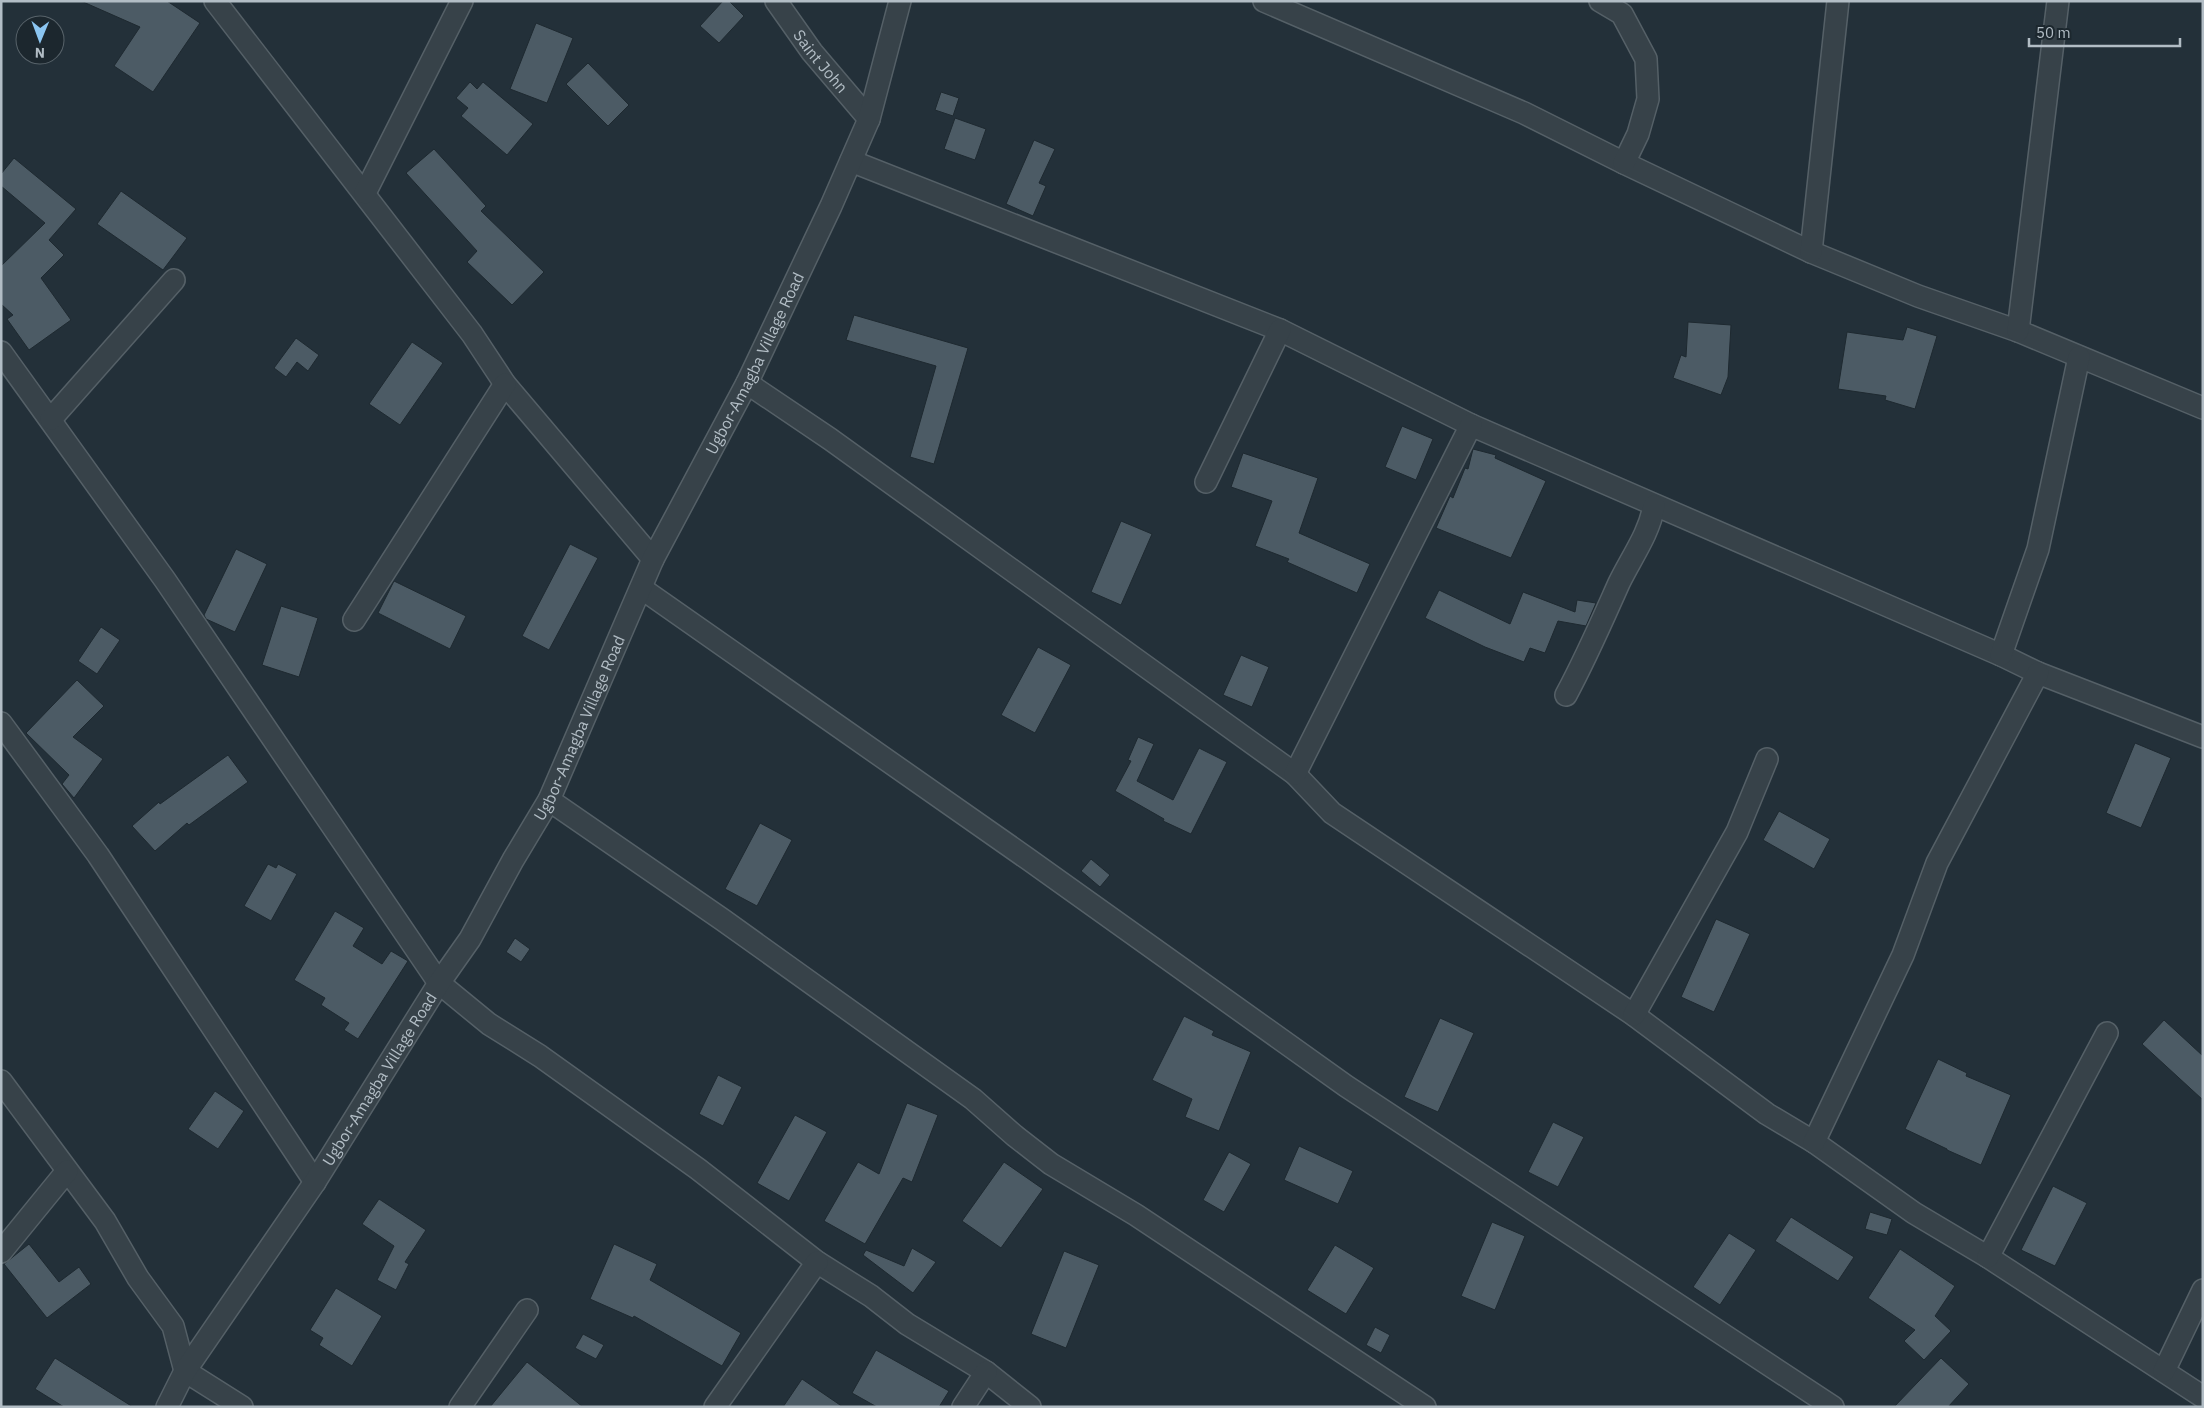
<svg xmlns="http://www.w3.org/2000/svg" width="2204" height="1408" font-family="'IBM Plex Sans',sans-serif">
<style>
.building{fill:#4c5b65;stroke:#1e2930}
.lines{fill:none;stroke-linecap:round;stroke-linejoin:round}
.minor-casing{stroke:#556067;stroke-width:24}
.minor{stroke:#374249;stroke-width:21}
.labels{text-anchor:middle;stroke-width:4;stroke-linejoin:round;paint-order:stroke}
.street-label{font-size:16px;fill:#b2bdc5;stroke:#1c272e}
</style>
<rect width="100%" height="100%" fill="#233039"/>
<!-- building -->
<g class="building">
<path d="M81,1H167L200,23L153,92L114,66L140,27Z"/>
<path d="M723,1H729L744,16L719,43L700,26Z"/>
<path d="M536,23L573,38L547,103L510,89Z"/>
<path d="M588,63L629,105L608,126L566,84Z"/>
<path d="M470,82L477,89L483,82L533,124L507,155L461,116L468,108L456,98Z"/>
<path d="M941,92L959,98L953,116L935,110Z"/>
<path d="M955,118L986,129L975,160L944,149Z"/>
<path d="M1034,140L1055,149L1039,183L1046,186L1033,216L1006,204Z"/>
<path d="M434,149L486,206L481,211L544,272L512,305L467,262L477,251L406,173Z"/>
<path d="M14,158L76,209L49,240L64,255L41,278L71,320L29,350L7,319L13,315L1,304V266L45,223L1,186V174Z"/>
<path d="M121,191L187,238L163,270L97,224Z"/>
<path d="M854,315L968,348L934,464L910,457L936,366L846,340Z"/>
<path d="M1688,322L1731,325L1728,377L1721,395L1673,378L1681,355L1686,357Z"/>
<path d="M1907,327L1937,336L1915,409L1885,400L1886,396L1838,389L1847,332L1903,340Z"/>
<path d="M296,338L319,355L308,371L297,362L286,377L274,368Z"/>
<path d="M412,342L443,363L400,425L369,404Z"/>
<path d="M1402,426L1433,439L1416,480L1385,467Z"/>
<path d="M1473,449L1496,455L1495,458L1546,481L1511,558L1436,528L1450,496L1453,498L1465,468L1468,469Z"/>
<path d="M1243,453L1318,478L1299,533L1370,564L1357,593L1287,562L1289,559L1255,546L1272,501L1231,487Z"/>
<path d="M1121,521L1152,534L1121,605L1091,592Z"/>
<path d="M570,544L598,558L549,650L522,636Z"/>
<path d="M236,549L267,564L235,632L206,619L204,615Z"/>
<path d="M394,581L466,616L450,649L378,613Z"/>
<path d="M1439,590L1510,624L1523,592L1575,612L1577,600L1596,603L1586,626L1558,621L1545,653L1530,648L1524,662L1485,647L1425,618Z"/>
<path d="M281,606L318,618L299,677L262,665Z"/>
<path d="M101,627L120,640L97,674L78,661Z"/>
<path d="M1038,647L1071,665L1035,733L1001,715Z"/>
<path d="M1241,655L1269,667L1252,707L1223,695Z"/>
<path d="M77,680L104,706L73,737L103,759L74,798L62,784L69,775L26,733Z"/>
<path d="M1138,737L1154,744L1137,781L1173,800L1199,748L1227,762L1191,834L1163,821L1164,819L1115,791L1131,761L1128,760Z"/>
<path d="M2135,743L2171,758L2141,828L2106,813Z"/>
<path d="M228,755L248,782L189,825L187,823L155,851L132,826L159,802L160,804Z"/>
<path d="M1779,811L1830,839L1814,869L1763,840Z"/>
<path d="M760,823L792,840L757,906L725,889Z"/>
<path d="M1091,859L1110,875L1100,887L1081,871Z"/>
<path d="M268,864L276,868L278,864L297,874L271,921L244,906Z"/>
<path d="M335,911L364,928L353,946L382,964L391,951L408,961L358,1039L344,1030L349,1023L321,1005L325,998L294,980Z"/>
<path d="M1716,919L1750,934L1714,1012L1681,997Z"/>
<path d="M515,938L530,949L521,962L506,952Z"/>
<path d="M1184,1016L1214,1031L1212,1035L1251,1052L1219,1131L1185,1117L1192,1099L1152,1080Z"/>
<path d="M1440,1018L1474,1033L1438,1112L1404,1097Z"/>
<path d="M2164,1020L2203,1056V1100L2142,1044Z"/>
<path d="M1938,1059L1967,1073L1966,1076L2011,1095L1981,1165L1947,1150V1149L1905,1129Z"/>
<path d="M718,1075L742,1087L723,1126L699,1114Z"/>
<path d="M215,1091L244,1111L218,1149L188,1129Z"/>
<path d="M907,1103L938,1115L912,1182L903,1178L865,1244L824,1221L858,1162L879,1174Z"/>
<path d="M795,1115L827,1132L789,1201L757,1183Z"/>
<path d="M1553,1122L1584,1137L1558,1187L1528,1172Z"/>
<path d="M1299,1146L1353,1171L1338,1204L1284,1180Z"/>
<path d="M1229,1152L1251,1164L1224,1212L1203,1200Z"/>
<path d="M1004,1162L1043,1189L1001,1248L962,1221Z"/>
<path d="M2053,1186L2087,1203L2055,1266L2021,1250Z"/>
<path d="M379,1199L426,1230L405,1262L409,1264L396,1290L377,1280L394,1246L362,1224Z"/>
<path d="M1870,1212L1892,1219L1887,1235L1865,1229Z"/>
<path d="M1791,1217L1854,1257L1838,1281L1775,1241Z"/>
<path d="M1492,1222L1525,1236L1495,1310L1461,1296Z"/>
<path d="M1729,1233L1756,1250L1720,1305L1693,1287Z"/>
<path d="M29,1244L59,1282L79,1267L91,1284L47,1318L4,1264Z"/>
<path d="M614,1244L657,1264L650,1280L741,1333L722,1366L634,1316L633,1318L590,1299Z"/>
<path d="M1335,1245L1374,1268L1346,1314L1307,1290Z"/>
<path d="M912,1248L936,1262L913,1293L863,1255L866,1250L904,1266Z"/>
<path d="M1900,1249L1955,1286L1935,1316L1951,1331L1924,1360L1904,1341L1915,1330L1868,1298Z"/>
<path d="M1064,1251L1099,1265L1066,1348L1031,1334Z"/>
<path d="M336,1288L382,1316L352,1366L319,1345L323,1338L310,1330Z"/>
<path d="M1375,1327L1390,1335L1381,1353L1366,1345Z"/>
<path d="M583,1334L604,1345L596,1359L575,1348Z"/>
<path d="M876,1350L949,1391L939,1407H877L852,1393Z"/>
<path d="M55,1358L133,1407H64L35,1389Z"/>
<path d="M1941,1358L1969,1384L1948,1407H1894Z"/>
<path d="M527,1362L583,1407H490Z"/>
<path d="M802,1379L843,1407H783Z"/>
</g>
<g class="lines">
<defs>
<g id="minor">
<path d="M215,1L472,334L505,384L653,559"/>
<path id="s1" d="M776,1L812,52L869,119"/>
<path d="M1264,1L1524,113L1624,163L1811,252L1918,296L2018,331L2203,408"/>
<path d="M1600,1L1622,14L1646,59L1648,99L1638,134L1624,163"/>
<path d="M851,161L1280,330L1471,425L2001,655L2038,673L2203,737"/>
<path d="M365,193L462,1"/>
<path d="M1811,252L1838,1"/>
<path d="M2018,331L2058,1"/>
<path d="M1,352L165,580L439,983L489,1024L540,1056L698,1169L817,1262L871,1296L907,1324L986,1372L1030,1407"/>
<path d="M747,383L830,439L1295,774L1332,813L1634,1015L1767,1114L1814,1142L1914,1213L1988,1257L2203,1397"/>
<path d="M51,419L174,280"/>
<path d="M1206,482L1280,330"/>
<path d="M641,588L1028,859L1346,1086L1833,1407"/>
<path d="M354,620L505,384"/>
<path d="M2001,655L2038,549L2079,357"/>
<path d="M1566,695C1586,658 1602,621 1619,583C1631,558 1649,534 1654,506"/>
<path d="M1,723L98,855L315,1182"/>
<path d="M1295,774L1471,425"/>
<path d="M549,800L723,920L973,1099L1015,1136L1051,1164L1136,1215L1425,1407"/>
<path d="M1634,1015L1737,832L1767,759"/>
<path d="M1,1081L105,1221L138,1278L173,1326L185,1371L242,1407"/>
<path d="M1814,1142L1903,955L1937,863L2038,673"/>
<path d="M1,1252L67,1171"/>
<path d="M1988,1257L2107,1033"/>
<path d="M2164,1371L2203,1290"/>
<path id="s2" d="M167,1407L185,1371L315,1182L439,983L470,939L513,860L549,800L653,559L747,383L831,206L869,119L900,1"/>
<path d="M460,1407L527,1310"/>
<path d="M715,1407L817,1262"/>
<path d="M963,1407L986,1372"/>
</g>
</defs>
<!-- minor casing -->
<use href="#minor" class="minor-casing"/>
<!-- minor -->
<use href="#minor" class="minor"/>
</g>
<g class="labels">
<!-- street labels -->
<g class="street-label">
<text dy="6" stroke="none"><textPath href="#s1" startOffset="75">Saint John</textPath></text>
<text dy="6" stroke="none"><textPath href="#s2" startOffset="1201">Ugbor-Amagba Village Road</textPath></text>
<text dy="6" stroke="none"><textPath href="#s2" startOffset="796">Ugbor-Amagba Village Road</textPath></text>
<text dy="6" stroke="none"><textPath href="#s2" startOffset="391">Ugbor-Amagba Village Road</textPath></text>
</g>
</g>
<!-- border -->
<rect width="2204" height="1408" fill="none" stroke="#b2bdc5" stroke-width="5"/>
<!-- north arrow -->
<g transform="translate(40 40) rotate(181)"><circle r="24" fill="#1c272e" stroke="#58636a"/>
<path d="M0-4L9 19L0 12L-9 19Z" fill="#8bc5f1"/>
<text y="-8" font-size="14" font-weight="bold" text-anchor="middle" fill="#b2bdc5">N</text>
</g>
<!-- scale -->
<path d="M2029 38v8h151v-8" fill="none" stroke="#b2bdc5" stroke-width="2.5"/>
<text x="2036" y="38" font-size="15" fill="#b2bdc5" stroke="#1c272e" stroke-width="4" paint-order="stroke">50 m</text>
</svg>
